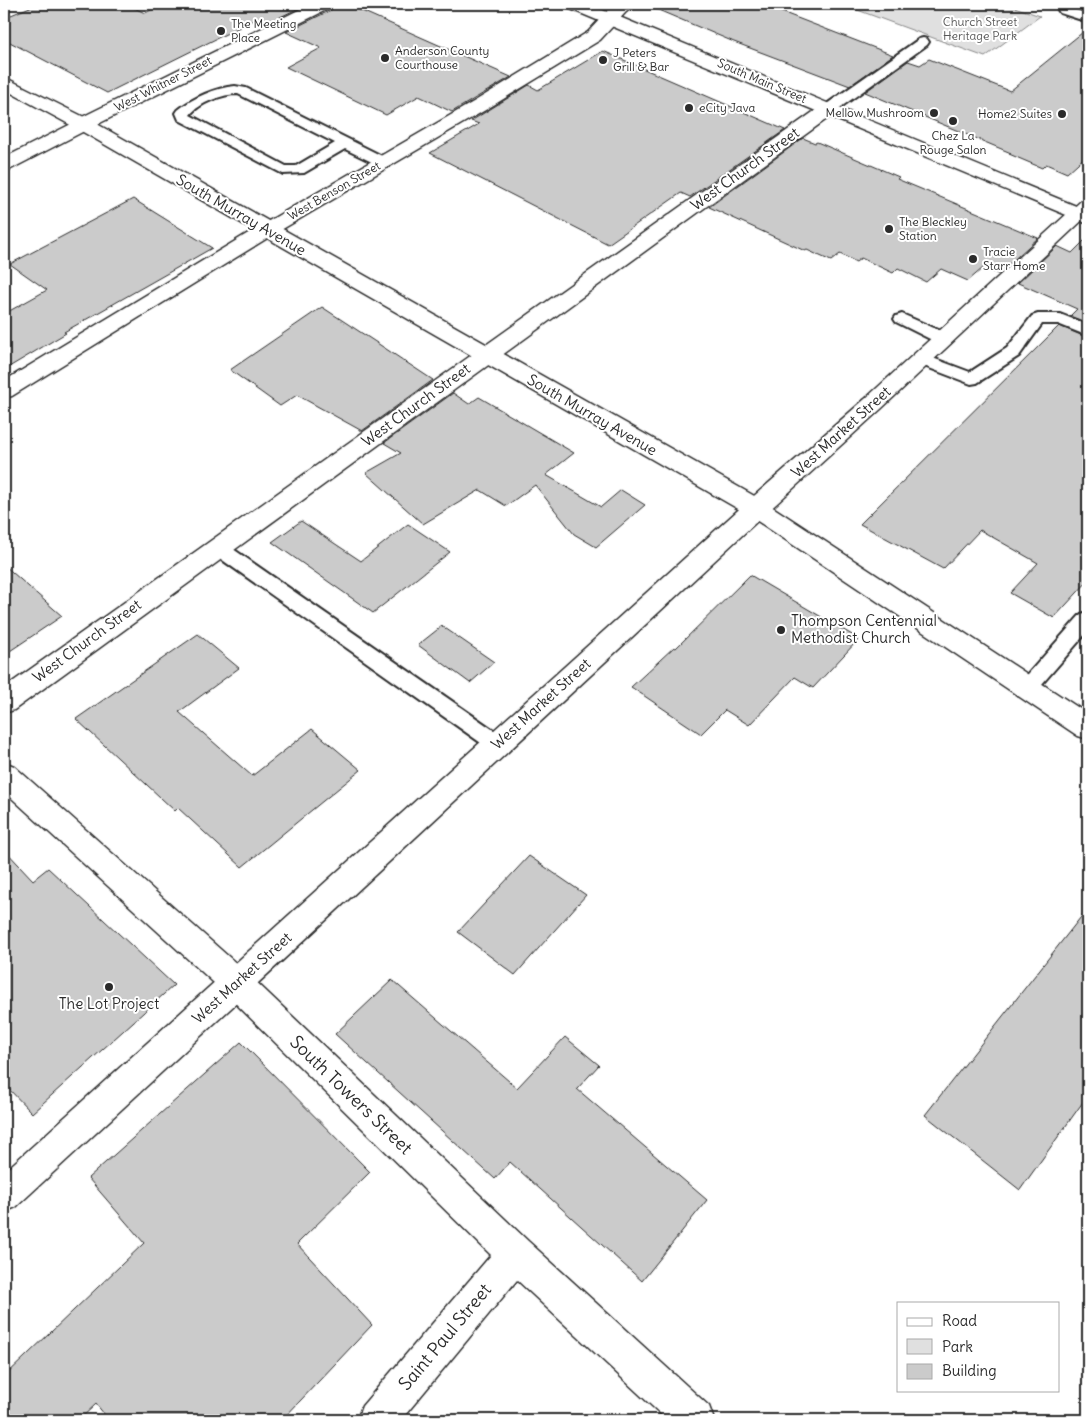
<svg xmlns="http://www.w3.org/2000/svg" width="1092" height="1424" font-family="Delius,sans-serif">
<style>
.green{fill:#e0e0e0;stroke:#868686}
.building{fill:#cbcbcb;stroke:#2b2b2b}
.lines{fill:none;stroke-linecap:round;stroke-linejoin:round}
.lane-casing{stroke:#2b2b2b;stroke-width:4}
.street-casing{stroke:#2b2b2b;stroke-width:3}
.secondary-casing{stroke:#2b2b2b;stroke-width:3}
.primary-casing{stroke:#2b2b2b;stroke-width:3}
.lane{fill:#fff;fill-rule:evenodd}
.street{fill:#fff;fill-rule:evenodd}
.secondary{fill:#fff;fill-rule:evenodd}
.primary{fill:#fff;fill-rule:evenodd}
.poi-dot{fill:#2b2b2b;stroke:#fff;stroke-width:2}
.labels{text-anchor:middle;stroke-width:4;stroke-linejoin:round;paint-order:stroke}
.far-park-label{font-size:12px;fill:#585858;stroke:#fff}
.far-poi-label{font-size:12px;fill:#2b2b2b;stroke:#fff;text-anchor:start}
.far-street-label{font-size:12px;fill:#2b2b2b;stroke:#fff}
.street-label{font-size:15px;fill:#2b2b2b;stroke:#fff}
.poi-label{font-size:15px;fill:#2b2b2b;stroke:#fff;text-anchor:start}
.near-street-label{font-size:18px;fill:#2b2b2b;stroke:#fff}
</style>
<rect width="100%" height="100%" fill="#fff"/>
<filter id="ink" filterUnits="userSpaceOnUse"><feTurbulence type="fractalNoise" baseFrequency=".02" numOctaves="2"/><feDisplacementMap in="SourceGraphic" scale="10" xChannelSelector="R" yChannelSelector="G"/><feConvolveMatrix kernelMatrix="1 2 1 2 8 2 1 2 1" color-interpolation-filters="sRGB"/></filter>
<g filter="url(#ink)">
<!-- green -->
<path class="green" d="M859,4H1006L1040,16L985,57L852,8Z"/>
<!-- building -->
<g class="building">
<path d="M37,4H126L145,13L163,4H307L268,23L258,18L107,93L4,39V18Z"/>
<path d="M334,4H346L511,77L452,112L419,96L386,115L286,67L321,48L286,32L331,10Z"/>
<path d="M644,4H761L893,55L850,86L734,42Z"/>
<path d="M1088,28V154L1067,173L1046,164L1042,168L1009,154L1011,153L865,92L908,61L920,65L929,59L1010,91Z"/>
<path d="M603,51L785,130L690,197L681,193L608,244L430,153L479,124L471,121L529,85L538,90Z"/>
<path d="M803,138L815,143L817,142L899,177L897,179L1038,238L998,274L983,268L968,281L941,269L926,282L898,268L893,273L861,258L856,262L840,254L831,261L807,250L805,251L709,207Z"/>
<path d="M133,199L212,248L64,332L66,333L4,370V314L47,290L10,264Z"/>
<path d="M1088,237V323L1070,316L1077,309L1018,283L1057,246L1072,253Z"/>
<path d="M322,307L377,343L433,380L362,431L297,395L280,406L230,370Z"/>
<path d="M1059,326L1088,338V581L1054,618L1010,593L1038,563L980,530L943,569L860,524Z"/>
<path d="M453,393L469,404L479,397L574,453L546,475L601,507L621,490L645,505L596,547L574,534L535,485L506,506L480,490L423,524L366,473L401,453L384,443Z"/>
<path d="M301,521L361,561L408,524L450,552L373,613L272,542Z"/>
<path d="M4,565L62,616L4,655Z"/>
<path d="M750,575L859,639L813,688L795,677L749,725L725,710L701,734L631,687L674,647L676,648Z"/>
<path d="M442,626L494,662L470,683L418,645Z"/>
<path d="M198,634L239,668L179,712L252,776L312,729L361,770L242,867L178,808L175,811L76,719Z"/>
<path d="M4,849L33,880L48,868L174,985L32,1113L4,1084Z"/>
<path d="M529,856L586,895L515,975L458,932Z"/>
<path d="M1088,908V1095L1020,1190L925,1115Z"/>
<path d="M392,980L517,1088L565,1037L599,1065L577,1089L707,1200L642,1281L510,1162L495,1179L335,1034Z"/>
<path d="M241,1042L370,1172L297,1244L372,1325L282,1420H109L96,1404L79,1420H4V1377L144,1243L88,1178Z"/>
</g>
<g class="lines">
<defs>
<g id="lane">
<path d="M1064,6L1088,14V22L1060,13L1058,10L1060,7Z"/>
<path d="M923,38L927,39L929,42L927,45L834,112H824L822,109L824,106L919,39Z"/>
<path d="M235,86L246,88L388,159L390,162L383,166L378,165L345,149L304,173L283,174L179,120L176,113L178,110C194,97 215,88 235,86ZM238,94L335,143L296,166H286L190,115C199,103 223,94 238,94Z"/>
<path d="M902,314L950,335L952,339L950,343H938L896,322L894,319L896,316Z"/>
<path d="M1038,314H1060L1088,325V336L1058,324H1042L1019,356L977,383L971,384L916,363L914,359L916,355L922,354L970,372L1007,348L1032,316Z"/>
<path d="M217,540L223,542L505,738L508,744L505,750L498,752L491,750L211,552L208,547L211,542Z"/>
<path d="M1088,612V631L1035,692L1028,695L1021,692L1018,687L1021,682L1081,614Z"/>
</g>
<g id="street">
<path d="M311,4H332L330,8L90,128L83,130L76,128L74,124L76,120Z"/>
<path d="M614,4H636L626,12L600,40L487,109L274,234L12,396L4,398V381L260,226L475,101L588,32Z"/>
<path d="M829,104L835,105L838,109L835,113L14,710L4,713V688L823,105Z"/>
<path d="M4,762L14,766L247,973L528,1241L709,1406L714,1420H667L517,1280L401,1420H357L362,1406L491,1255L225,993L4,791Z"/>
</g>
<g id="secondary">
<path d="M83,118L90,120L92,124L90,128L11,169L4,171V158Z"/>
<path d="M1088,199V215L881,409L765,514L16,1207L4,1212V1172L747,502L865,399L1081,201Z"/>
</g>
<g id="primary">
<path d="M566,4H588L1088,211V224L568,8Z"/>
<path d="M4,77L90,120L765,502L1088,714V739L1078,736L747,514L76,128L4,89Z"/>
</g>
</defs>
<!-- lane casing -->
<use href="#lane" class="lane-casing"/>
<!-- street casing -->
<use href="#street" class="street-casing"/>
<!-- secondary casing -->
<use href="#secondary" class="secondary-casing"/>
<!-- primary casing -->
<use href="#primary" class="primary-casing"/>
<!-- lane -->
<use href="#lane" class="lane"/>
<!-- street -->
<use href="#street" class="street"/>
<!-- secondary -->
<use href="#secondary" class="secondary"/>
<!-- primary -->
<use href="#primary" class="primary"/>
</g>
</g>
<!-- markers -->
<g class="poi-dot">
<circle cx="221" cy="31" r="5"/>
<circle cx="385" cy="58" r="5"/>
<circle cx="603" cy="60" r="5"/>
<circle cx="689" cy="108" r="5"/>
<circle cx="934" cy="113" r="5"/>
<circle cx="1062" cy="114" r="5"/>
<circle cx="953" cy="121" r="5"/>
<circle cx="889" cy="229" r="5"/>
<circle cx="973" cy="259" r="5"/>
<circle cx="781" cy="630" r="5"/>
<circle cx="109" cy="987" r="5"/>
</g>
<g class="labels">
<!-- far-park labels -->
<g class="far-park-label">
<text x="980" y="26">Church Street<tspan x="980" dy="14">Heritage Park</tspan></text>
</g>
<!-- far-poi labels -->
<g class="far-poi-label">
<text x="231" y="28">The Meeting<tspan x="231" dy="14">Place</tspan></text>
<text x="395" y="55">Anderson County<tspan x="395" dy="14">Courthouse</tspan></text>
<text x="613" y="57">J Peters<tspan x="613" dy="14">Grill &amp; Bar</tspan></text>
<text x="699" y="112">eCity Java</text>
<text x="924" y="117" text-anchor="end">Mellow Mushroom</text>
<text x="1052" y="118" text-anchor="end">Home2 Suites</text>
<text x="953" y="140" text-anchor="middle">Chez La<tspan x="953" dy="14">Rouge Salon</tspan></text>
<text x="899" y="226">The Bleckley<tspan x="899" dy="14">Station</tspan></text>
<text x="983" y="256">Tracie<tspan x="983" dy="14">Starr Home</tspan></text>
</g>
<!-- far-street labels -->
<g class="far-street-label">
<text transform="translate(762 81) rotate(23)" y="4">South Main Street</text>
<text transform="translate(163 84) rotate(-27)" y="4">West Whitner Street</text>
<text transform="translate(334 191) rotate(-30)" y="4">West Benson Street</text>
</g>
<!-- street labels -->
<g class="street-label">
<text transform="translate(745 169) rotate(-36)" y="5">West Church Street</text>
<text transform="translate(241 215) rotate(30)" y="5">South Murray Avenue</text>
<text transform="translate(416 405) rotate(-36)" y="5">West Church Street</text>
<text transform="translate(592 415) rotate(30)" y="5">South Murray Avenue</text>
<text transform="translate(841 432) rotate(-42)" y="5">West Market Street</text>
<text transform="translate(87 641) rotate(-36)" y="5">West Church Street</text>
<text transform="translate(541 704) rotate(-42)" y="5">West Market Street</text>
<text transform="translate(242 978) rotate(-42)" y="5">West Market Street</text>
</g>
<!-- poi labels -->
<g class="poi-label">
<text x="791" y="626">Thompson Centennial<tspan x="791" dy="17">Methodist Church</tspan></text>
<text x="109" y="1009" text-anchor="middle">The Lot Project</text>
</g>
<!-- near-street labels -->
<g class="near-street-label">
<text transform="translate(351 1095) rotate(44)" y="6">South Towers Street</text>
<text transform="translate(445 1337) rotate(-50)" y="6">Saint Paul Street</text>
</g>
</g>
<!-- margin -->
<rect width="1092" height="1424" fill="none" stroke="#fff" stroke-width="20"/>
<rect x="10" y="10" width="1072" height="1404" fill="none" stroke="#2b2b2b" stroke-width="2" filter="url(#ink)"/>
<!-- legend -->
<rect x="897" y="1302" width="162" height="90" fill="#ffffff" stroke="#aaaaaa"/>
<rect x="907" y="1318" width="25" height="8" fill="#ffffff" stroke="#aaaaaa"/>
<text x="942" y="1326" font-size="15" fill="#2b2b2b">Road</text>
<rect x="907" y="1339" width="25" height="15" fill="#e0e0e0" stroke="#aaaaaa"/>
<text x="942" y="1352" font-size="15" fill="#2b2b2b">Park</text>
<rect x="907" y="1364" width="25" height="15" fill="#cbcbcb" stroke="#aaaaaa"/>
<text x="942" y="1376" font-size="15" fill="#2b2b2b">Building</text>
</svg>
